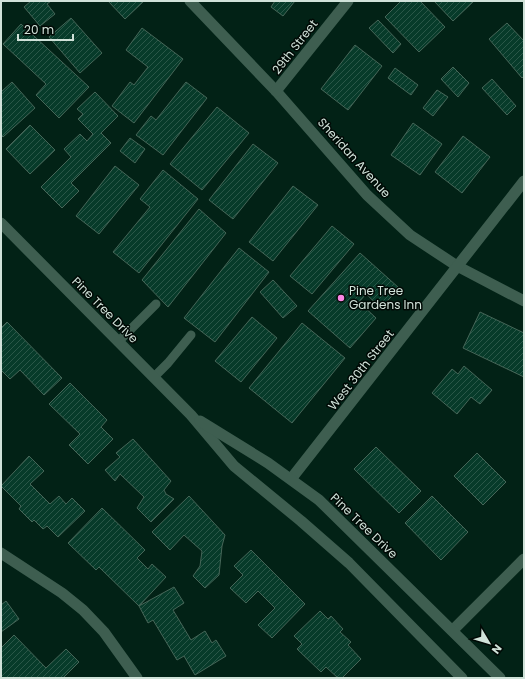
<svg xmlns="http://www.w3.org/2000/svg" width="525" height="679" font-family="Poppins,sans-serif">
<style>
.building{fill:url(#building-hatch);stroke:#466658}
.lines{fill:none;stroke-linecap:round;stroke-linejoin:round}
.service{stroke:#3e5e50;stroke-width:9}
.minor{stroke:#3e5e50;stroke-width:11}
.secondary{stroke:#3e5e50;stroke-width:11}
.poi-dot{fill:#fb87e5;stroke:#010905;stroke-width:1.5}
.labels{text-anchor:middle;stroke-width:3;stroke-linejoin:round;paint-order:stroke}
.street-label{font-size:12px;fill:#d0e2d9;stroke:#010905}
.poi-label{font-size:12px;fill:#d0e2d9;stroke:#010905;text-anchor:start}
</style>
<defs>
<pattern id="building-hatch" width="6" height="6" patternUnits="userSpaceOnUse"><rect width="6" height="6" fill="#073b2a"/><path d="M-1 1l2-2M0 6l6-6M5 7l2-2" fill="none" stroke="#2a5748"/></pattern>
</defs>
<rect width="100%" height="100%" fill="#022216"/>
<!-- building -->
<g class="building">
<path d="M31,1H51L47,4L55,14L40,26L24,7Z"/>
<path d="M108,1H144L125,19Z"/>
<path d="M275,1H295L283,16L271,7Z"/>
<path d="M401,1H420L445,27L419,52L385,17Z"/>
<path d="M434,1H474L453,21Z"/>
<path d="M71,18L102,53L80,73L49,37Z"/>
<path d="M378,20L401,44L393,53L369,28Z"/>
<path d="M507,23L524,41V76L522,78L489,39Z"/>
<path d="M21,24L89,87L59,118L36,95L46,84L3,44Z"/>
<path d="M142,28L183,59L134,123L112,106L130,82L134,85L148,67L126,50Z"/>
<path d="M355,45L382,66L348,110L321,89Z"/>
<path d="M453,67L469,83L458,97L441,79Z"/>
<path d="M395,68L418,85L411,95L388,78Z"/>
<path d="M492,79L516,106L507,115L482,88Z"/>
<path d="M12,82L35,108L3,137L1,135V92Z"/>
<path d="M186,82L207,98L163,155L136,135L151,116L156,120Z"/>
<path d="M437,90L448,97L433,116L423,108Z"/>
<path d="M95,92L118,116L101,133L111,143L71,183L79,191L62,208L41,187L71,157L64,149L80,134L87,141L93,134L78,119L83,114L77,109Z"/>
<path d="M217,107L249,133L202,190L170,164Z"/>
<path d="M413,123L442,144L420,175L391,155Z"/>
<path d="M30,125L55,150L30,174L6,149Z"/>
<path d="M463,136L490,157L462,193L435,172Z"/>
<path d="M130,138L145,149L135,163L120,151Z"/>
<path d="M253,144L278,163L233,219L209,200Z"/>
<path d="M115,166L139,185L99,234L76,216Z"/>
<path d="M163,170L198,199L139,273L113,252L150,207L140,199Z"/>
<path d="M293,186L318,205L273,261L249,242Z"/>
<path d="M199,209L226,233L168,307L142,280Z"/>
<path d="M332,226L354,244L312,294L290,276Z"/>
<path d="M239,248L269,272L215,342L184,318Z"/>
<path d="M360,253L399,288L381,308L366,294L359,302L376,318L350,348L308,311Z"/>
<path d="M273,280L297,306L283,318L260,292Z"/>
<path d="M480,312L524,333V377L463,348Z"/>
<path d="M252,317L277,338L241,382L215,361Z"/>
<path d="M7,322L62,378L44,395L20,370L10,379L1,370V328Z"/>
<path d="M302,323L345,358L292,423L249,388Z"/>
<path d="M464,366L492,390L480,404L471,397L457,414L432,393L452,369L458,374Z"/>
<path d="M70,383L107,420L101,427L113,439L88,464L69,445L80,434L49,404Z"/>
<path d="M133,439L171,481L164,490L166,494L174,499L151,522L137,508L144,497L120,474L115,481L105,470L120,457L116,453Z"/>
<path d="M376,447L421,491L399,513L354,469Z"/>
<path d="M477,453L506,482L483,505L454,476Z"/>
<path d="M29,456L44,471L30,484L50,504L59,496L66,504L72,498L85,511L58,537L47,526L43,529L34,520L32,522L19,509L21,506L1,486Z"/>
<path d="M189,496L225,535L222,546L219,575L205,588L193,576L200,566L202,551L184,535L170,550L152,532Z"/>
<path d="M432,496L468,532L441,560L405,523Z"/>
<path d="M102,508L145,550L137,558L148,569L152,564L166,577L139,606L99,567L96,570L68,543Z"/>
<path d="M251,550L305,604L272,638L258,625L275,608L258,591L246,603L230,588L243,575L234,566Z"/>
<path d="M174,587L184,603L173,610L191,640L205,631L212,643L216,640L226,656L195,675L184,656L177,660L153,620L148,623L139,606Z"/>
<path d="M6,601L19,619L1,632V605Z"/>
<path d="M320,611L328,619L331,616L343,629L340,632L351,642L348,645L361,659L342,678H338L326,667L321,672L297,649L302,644L294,636Z"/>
<path d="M14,635L46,668L66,649L79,662L63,678H1V648Z"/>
</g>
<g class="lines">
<!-- service -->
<g class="service">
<path d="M118,342L156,304"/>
<path d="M154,377L168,363L191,335"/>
</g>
<!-- minor -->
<g class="minor">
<path d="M190,1L276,91L367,195L410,235L457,266L524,301"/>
<path d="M276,91L348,1"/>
<path d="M291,479L524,181"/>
<path d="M1,553L62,593L83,610L104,632L137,678"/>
<path d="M453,630L524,559"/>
</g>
<!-- secondary -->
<g class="secondary">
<path d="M1,223L191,415L234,466L301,521L349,563L462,678"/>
<path d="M200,421L268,463L319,500L500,678"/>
</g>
</g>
<!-- markers -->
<circle class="poi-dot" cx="341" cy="298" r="4"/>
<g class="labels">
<!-- street labels -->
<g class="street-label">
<text transform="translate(295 47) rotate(-52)" y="4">29th Street</text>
<text transform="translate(354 158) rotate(48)" y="4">Sheridan Avenue</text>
<text transform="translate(105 310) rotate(45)" y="4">Pine Tree Drive</text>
<text transform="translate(361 370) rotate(-52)" y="4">West 30th Street</text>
<text transform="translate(364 526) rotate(44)" y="4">Pine Tree Drive</text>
</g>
<!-- poi labels -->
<g class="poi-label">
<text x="349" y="295">Pine Tree<tspan x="349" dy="14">Gardens Inn</tspan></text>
</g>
</g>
<!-- border -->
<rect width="525" height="679" fill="none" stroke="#d0e2d9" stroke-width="4"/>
<!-- north arrow -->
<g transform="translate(489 643) rotate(128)" stroke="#010905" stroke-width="3" paint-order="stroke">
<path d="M0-3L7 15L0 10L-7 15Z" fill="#d0e2d9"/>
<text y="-6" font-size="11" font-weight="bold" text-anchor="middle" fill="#d0e2d9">N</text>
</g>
<!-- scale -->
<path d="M18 34v6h55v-6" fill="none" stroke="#d0e2d9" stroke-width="2"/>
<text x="24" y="34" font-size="12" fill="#d0e2d9" stroke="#010905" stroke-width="3" paint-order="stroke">20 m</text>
</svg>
